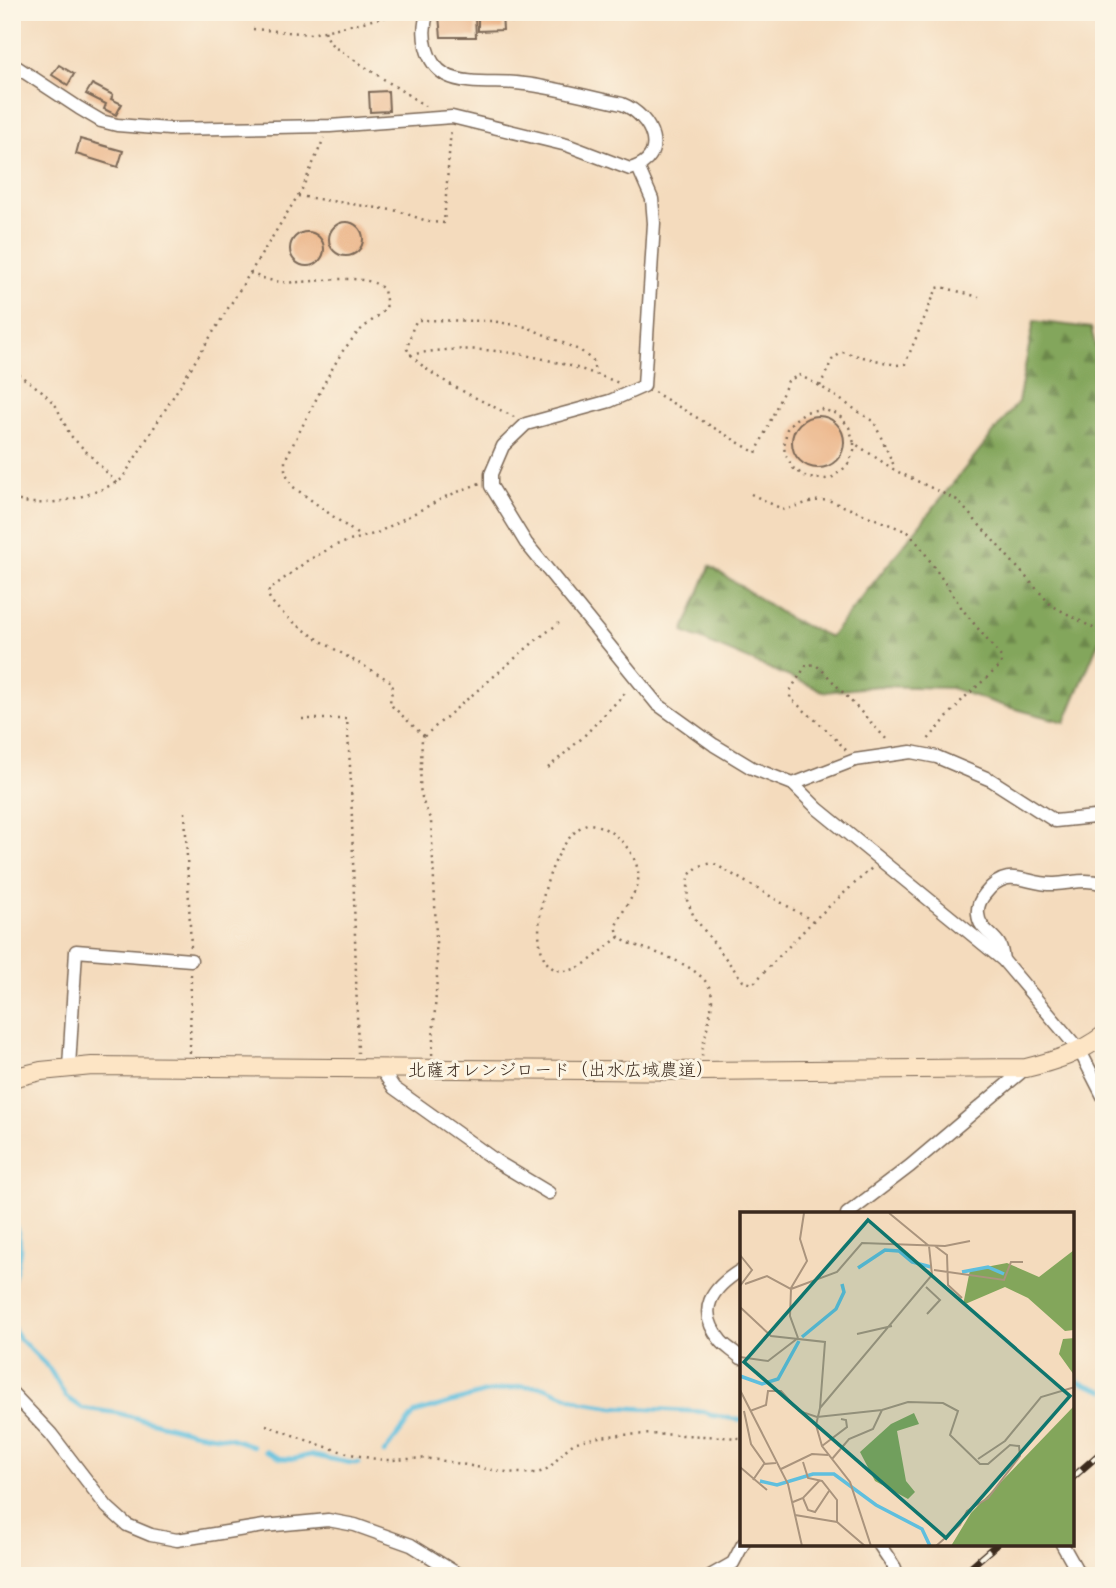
<svg xmlns="http://www.w3.org/2000/svg" width="1116" height="1588" font-family="Mali,'Klee One',sans-serif">
<style>
.forest{fill:url(#forest-firs);stroke:#5f683c;stroke-width:2}
.lines{fill:none;stroke-linecap:round;stroke-linejoin:round}
.stream{stroke:#5fbfde;stroke-width:4.5}
.building{fill:#ecb78c}
.street-casing{stroke:#7c6856;stroke-width:15}
.secondary-casing{stroke:#7c6856;stroke-width:20}
.path{stroke:#7c6856;stroke-width:2.5;stroke-dasharray:2 5;stroke-linecap:butt}
.street{stroke:#fff;stroke-width:12}
.secondary{stroke:#fde5c5;stroke-width:18}
.rail-casing{stroke:#3b2a1e;stroke-width:7}
.rail{stroke:#fcf5e5;stroke-width:4.5;stroke-dasharray:13;stroke-linecap:butt}
.labels{text-anchor:middle;stroke-width:6;stroke-linejoin:round;paint-order:stroke}
.street-label{font-size:18px;fill:#3b2a1e;stroke:#fcf5e5}
.inset-river{fill:none;stroke:#5fbfde;stroke-width:3.5}
.inset-road{fill:none;stroke:#aa947d;stroke-width:2}
.view{fill:#0f766e;fill-opacity:0.15;stroke:#0f766e;stroke-width:3.5}
.inset-edge{fill:none;stroke:#3b2a1e;stroke-width:3.5}
</style>
<defs>
<pattern id="forest-firs" width="22" height="20" patternUnits="userSpaceOnUse" patternTransform="scale(1.75)"><rect width="22" height="20" fill="#83a65b"/><path d="M5 1l3.5 6h-7zM16 11l3.5 6h-7z" fill="#6c874b"/></pattern>
</defs>
<rect width="100%" height="100%" fill="#fcf5e5"/>
<filter id="ink" filterUnits="userSpaceOnUse"><feTurbulence type="fractalNoise" baseFrequency=".0143" numOctaves="2"/><feDisplacementMap in="SourceGraphic" scale="14" xChannelSelector="R" yChannelSelector="G"/><feConvolveMatrix kernelMatrix="1 2 1 2 8 2 1 2 1" color-interpolation-filters="sRGB"/></filter>
<filter id="wash" filterUnits="userSpaceOnUse"><feTurbulence type="fractalNoise" baseFrequency=".00686" numOctaves="4" result="noise"/><feDisplacementMap in="SourceGraphic" scale="28" xChannelSelector="R" yChannelSelector="G"/><feGaussianBlur stdDeviation="1.57" result="paint"/><feColorMatrix in="noise" values="0 0 0 0 0 0 0 0 0 0 0 0 0 0 0 0 0 1.4 0 .05"/><feComposite in="paint" operator="in"/></filter>
<g filter="url(#wash)">
<rect width="100%" height="100%" fill="#f4dbbd"/>
<!-- forest -->
<path class="forest" d="M1034,321L1091,328L1104,380V629L1065,722L1004,706L951,688L878,686L825,692L683,632L710,566L792,620L830,637L1018,402Z"/>
<g class="lines">
<!-- stream -->
<g class="stream">
<path d="M12,1218C26,1247 19,1256 12,1285"/>
<path d="M12,1325L18,1337L49,1368L66,1397L82,1408L117,1413L196,1433L230,1438L253,1446"/>
<path d="M1072,1379L1104,1391"/>
<path d="M265,1451L280,1458L294,1459L310,1455L351,1463H359"/>
<path d="M384,1453L415,1413L483,1393L523,1386L544,1387L582,1402L614,1407L706,1412L710,1415L741,1420"/>
</g>
</g>
<g id="blocks">
<!-- building -->
<g class="building">
<path d="M490,12L502,14L503,30L478,31V14H491Z"/>
<path d="M510,12H533V23L510,22Z"/>
<path d="M439,16H475L476,37H441Z"/>
<path d="M59,65L74,74L68,85L52,75Z"/>
<path d="M92,84L113,95L111,99L122,104L116,115L104,109L106,104L86,94Z"/>
<path d="M388,91L389,111L370,112L369,92Z"/>
<path d="M80,139L123,151L118,167L76,154Z"/>
<circle cx="346" cy="239" r="17"/>
<circle cx="307" cy="249" r="17"/>
<circle cx="818" cy="442" r="26"/>
</g>
</g>
</g>
<g filter="url(#ink)">
<use href="#blocks" fill-opacity="0" stroke="#7c6856" stroke-width="2"/>
<g class="lines">
<defs>
<g id="street">
<path d="M910,12H927"/>
<path d="M12,64L79,108L101,121L117,125L169,129L330,126L452,117L567,145L630,169C670,158 653,116 622,104C587,97 551,86 516,83C495,81 465,85 446,75C425,63 420,33 428,12"/>
<path d="M638,167L652,199L654,223L644,386L610,401L526,424L503,446L491,474V486L526,543L657,704L714,745L752,768L793,784L818,809L1003,960L1080,1051L1104,1098"/>
<path d="M793,784L855,760L911,752L937,757L991,780L1055,821L1104,816"/>
<path d="M1003,960C1002,955 1002,948 999,944C992,933 979,929 978,914C977,906 980,900 985,894C1008,863 1027,886 1055,884C1073,883 1086,878 1104,884"/>
<path d="M69,1067L76,951L191,960"/>
<path d="M381,1069L394,1088L499,1163L549,1193"/>
<path d="M847,1214L910,1166L1026,1068"/>
<path d="M741,1270C712,1288 695,1310 721,1341C726,1347 735,1352 741,1358"/>
<path d="M12,1393L51,1434L107,1507L127,1525L151,1535L177,1540L264,1526L328,1520L355,1525L411,1545L461,1576"/>
<path d="M879,1544L895,1568L893,1576"/>
<path d="M1062,1544L1080,1576"/>
<path d="M710,1576L733,1563L743,1544"/>
</g>
<path id="secondary" d="M12,1078L41,1071L92,1066L701,1071L1026,1068C1055,1061 1080,1053 1104,1035"/>
</defs>
<!-- street casing -->
<use href="#street" class="street-casing"/>
<!-- secondary casing -->
<use href="#secondary" class="secondary-casing"/>
<!-- path -->
<g class="path">
<path d="M253,29L311,34L385,17L415,13"/>
<path d="M325,31L329,41L333,46L425,106"/>
<path d="M298,196L398,211L430,222L444,223L451,128"/>
<path d="M250,273L302,189L324,138"/>
<path d="M410,355C479,340 554,357 619,383"/>
<path d="M12,370L42,391L56,406L70,435L117,483"/>
<path d="M820,386L832,360L842,352L896,365L905,364L937,288L942,287L979,297"/>
<path d="M654,392L756,453L788,381L799,375L820,386L874,422L895,468"/>
<path d="M514,417C486,402 423,376 407,349L413,327L417,320L492,321L527,327L581,351L593,361L595,373"/>
<path d="M854,443V451L847,466L833,477L825,479L808,478L794,469L785,454L784,446L787,429L792,422L805,412L821,409L838,414L849,427L854,443L896,471L957,500L1051,605L1104,634"/>
<path d="M751,494L784,510L813,501L828,500L908,532L920,546L963,610L1001,657V665L964,698L926,742"/>
<path d="M12,499C20,501 27,503 35,503C60,505 102,492 122,479L250,273C261,278 271,281 282,282C308,285 367,269 384,290L387,305L384,311L358,332L342,352L328,376L285,460V471L292,486L361,537"/>
<path d="M302,719H347L351,782L358,1053"/>
<path d="M424,736L392,706L390,702L393,685L390,681C362,664 280,623 268,595L269,590L307,561L336,545L377,533L445,497L480,483"/>
<path d="M846,750L829,732L790,698L791,689L807,664L816,665L824,672L889,742"/>
<path d="M548,768L581,739L628,690"/>
<path d="M185,812L191,948"/>
<path d="M813,921L713,863L699,866L689,875L687,900L694,917L743,981L753,984L813,921L873,867"/>
<path d="M619,937C604,948 583,971 564,971C516,972 545,840 587,824C612,824 642,856 638,881C635,897 621,911 616,926L619,937L626,942C650,951 713,967 712,999C711,1019 703,1037 702,1057"/>
<path d="M190,1053L191,972"/>
<path d="M432,1055L437,978L435,902L431,821L423,802L420,788L422,738L535,641L559,623"/>
<path d="M266,1425C301,1438 340,1454 377,1459C395,1462 413,1457 430,1459C465,1463 501,1475 535,1473C554,1472 561,1448 577,1442C614,1429 701,1436 741,1438"/>
</g>
<!-- street -->
<use href="#street" class="street"/>
<!-- secondary -->
<use href="#secondary" class="secondary"/>
<defs>
<g id="rail">
<path d="M1072,1478L1104,1450"/>
<path d="M960,1576L997,1544"/>
</g>
</defs>
<!-- rail casing -->
<use href="#rail" class="rail-casing"/>
<!-- rail -->
<use href="#rail" class="rail"/>
</g>
</g>
<g class="labels">
<!-- street labels -->
<g class="street-label">
<text x="561" y="1076">北薩オレンジロード（出水広域農道）</text>
</g>
</g>
<!-- overview -->
<g transform="translate(740 1212)">
<rect width="334" height="334" fill="#f4dbbd"/>
<path d="M334,38V118L325,119L288,86L265,75L223,93L230,58L267,51L299,65ZM335,126V163H334L319,142L323,127ZM334,194V334H211L231,301ZM174,201L179,212L157,219L166,269L175,280L168,287L135,269L120,240L151,212Z" fill="#83a65b"/>
<path class="inset-river" d="M118,56L145,38L159,39L172,50L191,55M222,60L248,55L264,62M62,125L96,97L104,80L102,72M0,164L22,172L38,167L59,129M20,269L37,273L73,262H94L136,293L182,317L190,334"/>
<path class="inset-road" d="M195,34L207,43L208,73L222,86M0,43L12,58L0,74M194,58L264,68L271,50H283M5,72L27,64L51,77L50,104L58,126M186,75L200,88L187,102M51,76L67,49L60,27L64,1M51,77L97,60L122,31L205,34L230,29M0,95L31,124L85,130L80,196M117,122L152,114M0,145L28,149L58,126M0,178L48,272L62,334M4,199L11,232L25,252M10,199L26,193L28,179H41L59,199L77,205L142,198L168,190L203,191L218,199L210,223L240,252H248L270,233L279,234L280,244L248,286L227,299L220,313L196,334M82,234L107,215L106,208L101,207M92,247L109,227L133,217L142,198M238,247L265,229L301,185L335,175M63,250L68,266L82,269L97,288V310M0,255L27,278M41,257L72,242L88,243M13,268L24,252L36,251M63,286L68,298L75,300L89,279M53,290L63,286L80,268M55,303L97,310L125,334M131,334L110,270L82,234L76,213L80,196L192,63L189,34L149,1"/>
<path class="view" d="M128,8L330,184L206,326L4,150Z"/>
<rect width="334" height="334" class="inset-edge"/>
</g>
<!-- margin -->
<rect width="1116" height="1588" fill="none" stroke="#fcf5e5" stroke-width="42"/>
</svg>
